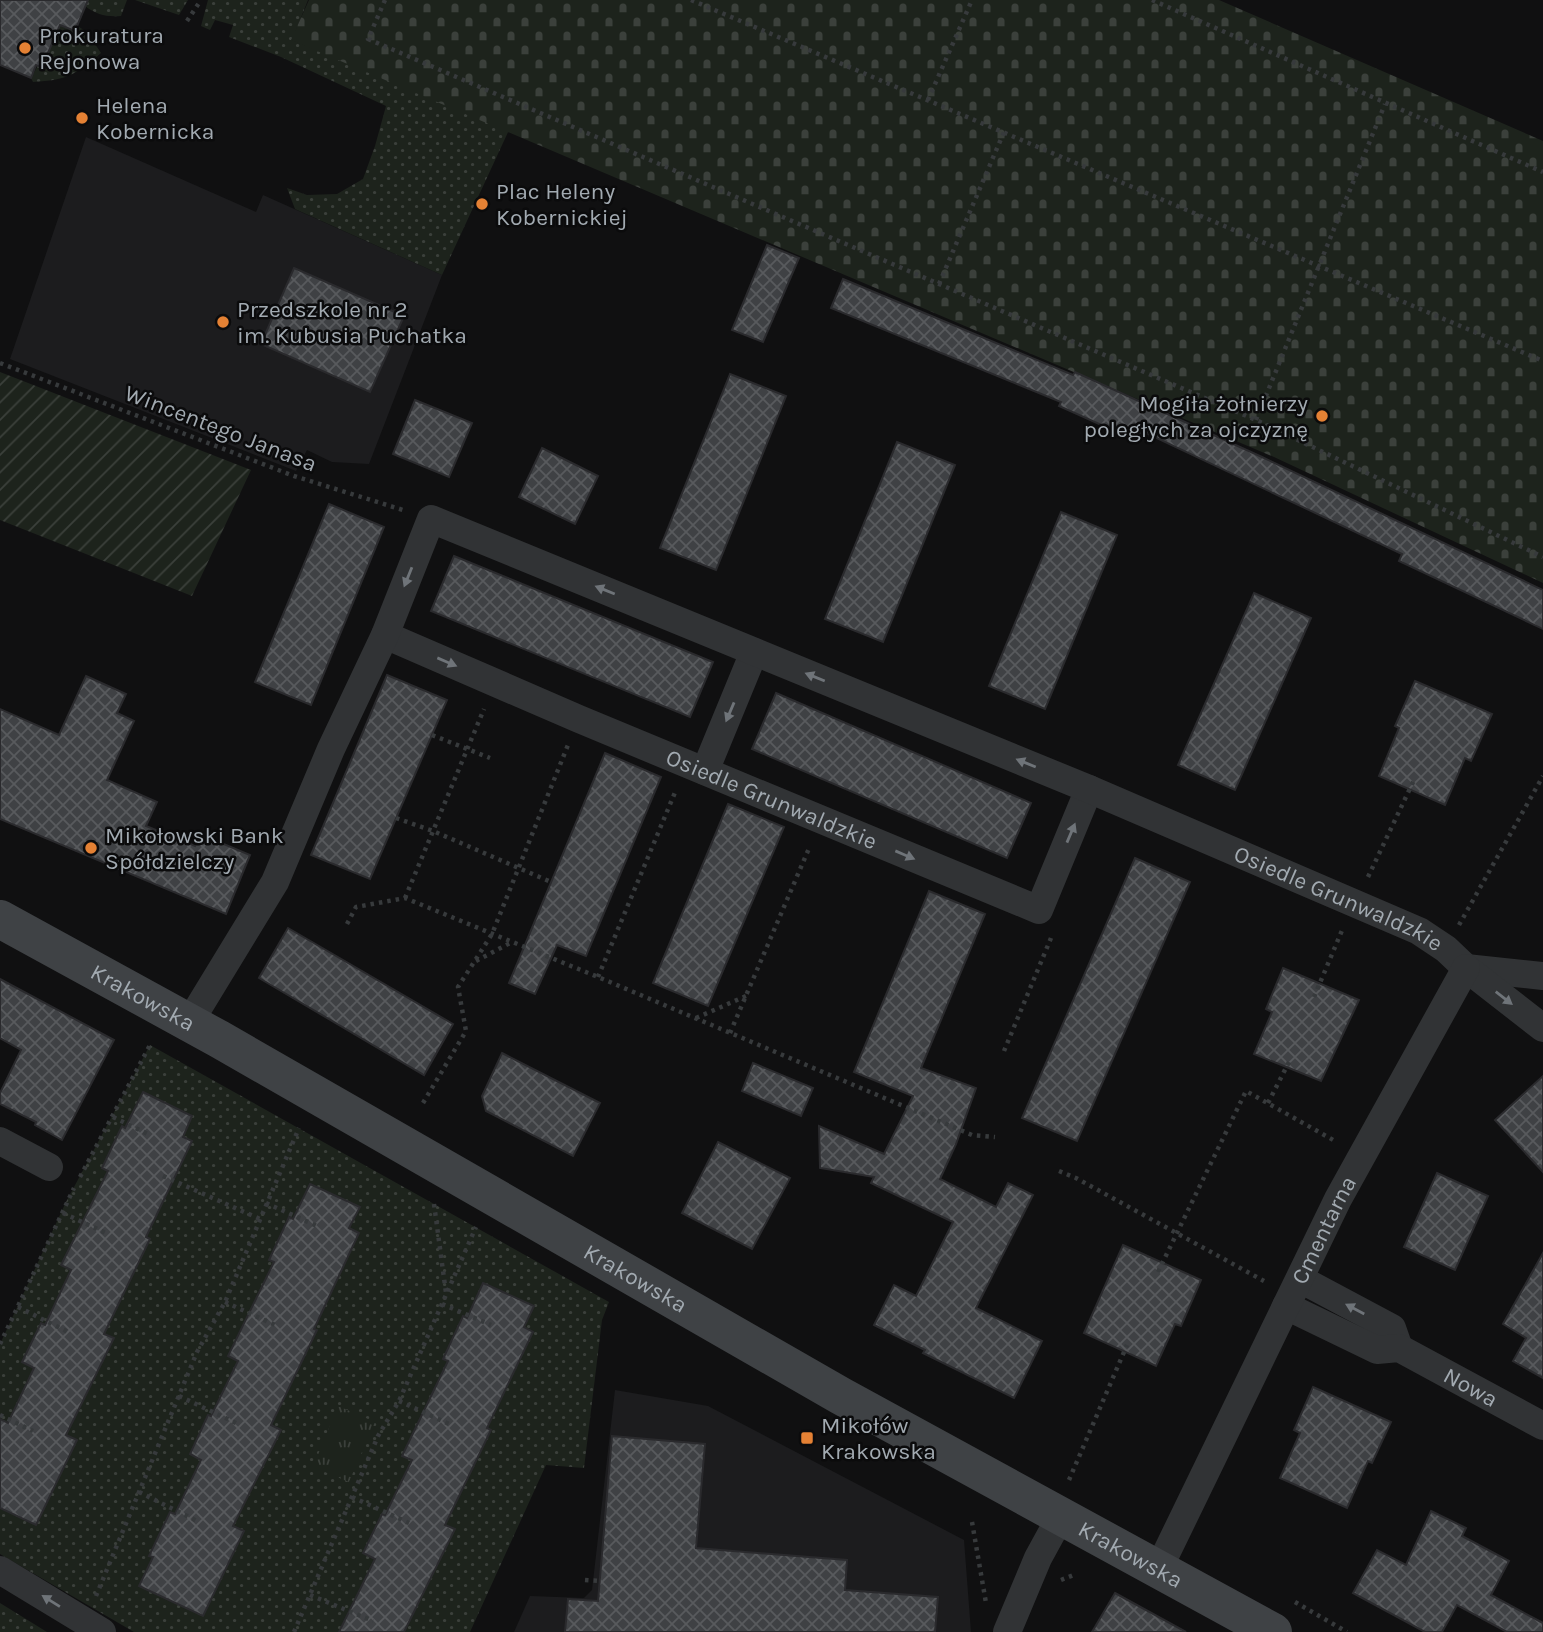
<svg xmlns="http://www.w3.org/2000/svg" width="1543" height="1632" font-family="Karla,sans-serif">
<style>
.built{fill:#1c1c1e}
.grass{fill:url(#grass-dots)}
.cemetery{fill:url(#cemetery-stones)}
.park{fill:url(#park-tufts)}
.garden{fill:url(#garden-furrows)}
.building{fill:url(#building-cross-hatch);stroke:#2a2a2d;stroke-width:2}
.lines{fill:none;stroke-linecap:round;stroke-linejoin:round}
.path{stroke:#373a3c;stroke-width:4.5;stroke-dasharray:3.5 5;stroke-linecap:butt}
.street{stroke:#313335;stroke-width:28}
.secondary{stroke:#3f4245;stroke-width:38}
.oneway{fill:#6f7479}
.poi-dot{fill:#e48134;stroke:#0b0b0c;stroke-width:2.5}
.labels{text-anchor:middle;stroke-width:5;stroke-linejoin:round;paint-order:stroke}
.poi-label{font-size:23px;fill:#a2aab1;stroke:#0b0b0c;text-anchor:start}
.street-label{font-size:23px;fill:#a2aab1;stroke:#0b0b0c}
</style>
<defs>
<pattern id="grass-dots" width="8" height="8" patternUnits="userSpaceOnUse" patternTransform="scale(1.75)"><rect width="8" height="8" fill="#1d231c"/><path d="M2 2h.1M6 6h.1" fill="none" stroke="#3b403b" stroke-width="1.8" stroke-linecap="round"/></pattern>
<pattern id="cemetery-stones" width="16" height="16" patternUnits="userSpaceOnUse" patternTransform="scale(1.75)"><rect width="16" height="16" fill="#1d231c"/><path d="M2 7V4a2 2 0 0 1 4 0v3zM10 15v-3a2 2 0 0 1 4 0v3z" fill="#3b403b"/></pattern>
<pattern id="park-tufts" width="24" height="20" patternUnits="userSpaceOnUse" patternTransform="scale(1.75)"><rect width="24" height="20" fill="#1d231c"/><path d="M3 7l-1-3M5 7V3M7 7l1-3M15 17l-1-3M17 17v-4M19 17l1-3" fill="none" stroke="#3b403b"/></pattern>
<pattern id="garden-furrows" width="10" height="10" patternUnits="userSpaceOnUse" patternTransform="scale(1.75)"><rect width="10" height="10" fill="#1d231c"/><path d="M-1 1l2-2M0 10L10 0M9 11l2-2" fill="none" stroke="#3b403b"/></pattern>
<pattern id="building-cross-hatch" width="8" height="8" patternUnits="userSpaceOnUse" patternTransform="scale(1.75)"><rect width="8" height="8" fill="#3f4144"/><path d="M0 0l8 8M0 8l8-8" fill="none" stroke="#585a5d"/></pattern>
</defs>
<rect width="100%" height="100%" fill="#101011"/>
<!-- built -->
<g class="built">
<path d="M86,137L256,212L263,195L442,275L369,464L332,462L307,450L296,471L10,359Z"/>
<path d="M615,1390L708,1406L964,1540L971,1632H514L530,1596L584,1598L592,1590Z"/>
</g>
<!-- grass -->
<g class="grass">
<path d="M88,0H127L121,16C106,17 97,15 85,6Z"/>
<path d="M135,0H188L179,15Z"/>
<path d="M208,0H308L292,40L509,130L442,275L295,209L287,188L307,195L337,194L363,179L375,146L386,106L281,57L229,37L233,25L215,20L210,30L201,26Z"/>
<path d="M60,25L75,31L79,27L87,32L101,53C75,75 68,80 33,82L31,78Z"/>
<path d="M150,1045L609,1302L602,1320L584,1468L546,1465L470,1632H134L0,1554V1344L66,1202Z"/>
<path d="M0,1603L47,1632H0Z"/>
</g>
<!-- cemetery -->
<path class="cemetery" d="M309,0H1219L1543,141V583L1274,457L291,40Z"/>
<!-- park -->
<path class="park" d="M338,1406L375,1422L349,1482L313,1467Z"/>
<!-- garden -->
<path class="garden" d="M0,372L251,470L192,596L0,520Z"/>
<!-- building -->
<g class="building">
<path d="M0,0H88L75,31L60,25L42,67L36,65L31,78L0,65Z"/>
<path d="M767,245L799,258L763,342L732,330Z"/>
<path d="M294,268L404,316L370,392L261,344Z"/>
<path d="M843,279L1073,375L1075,372L1262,457L1543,590V629L1399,561L1402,554L1142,431L1137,441L1059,406L1061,402L831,308Z"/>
<path d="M730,374L786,396L716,570L660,548Z"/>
<path d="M415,400L472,423L449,477L393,454Z"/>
<path d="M897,442L955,465L883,642L825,619Z"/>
<path d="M542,448L598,476L575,524L519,497Z"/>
<path d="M329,504L384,527L311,705L255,682Z"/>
<path d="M1061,512L1117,535L1045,709L989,686Z"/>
<path d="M454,556L713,662L690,717L431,611Z"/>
<path d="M1254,593L1311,618L1235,790L1178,765Z"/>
<path d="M387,675L447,700L370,879L311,855Z"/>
<path d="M86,676L126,694L117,713L134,721L107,780L157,802L146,826L195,846L200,834L250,855L226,914L0,819V709L59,735Z"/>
<path d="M1415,681L1492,714L1471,761L1465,758L1445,805L1379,776L1399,728L1395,726Z"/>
<path d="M776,693L1031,803L1007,858L752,749Z"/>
<path d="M605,753L661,777L586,956L557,945L535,994L509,983Z"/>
<path d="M728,804L784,827L708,1006L653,983Z"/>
<path d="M1135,858L1190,882L1077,1141L1022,1118Z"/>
<path d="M929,891L985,914L921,1068L976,1088L956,1144L940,1179L996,1207L1008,1183L1033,1195L976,1308L1042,1341L1014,1398L923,1353L925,1350L874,1325L894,1285L916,1296L953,1222L871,1183L874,1177L820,1168L819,1126L884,1154L913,1096L854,1072Z"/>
<path d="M288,928L453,1024L424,1075L259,978Z"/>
<path d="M1283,968L1359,1000L1321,1081L1254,1054L1272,1012L1266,1009Z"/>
<path d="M0,979L114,1040L62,1140L35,1125L36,1122L0,1104V1093L21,1050L0,1038Z"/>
<path d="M502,1053L600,1103L573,1156L486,1111L482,1096Z"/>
<path d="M753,1063L813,1088L801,1116L742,1091Z"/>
<path d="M1543,1076V1172L1495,1120Z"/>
<path d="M143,1092L192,1116L183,1137L192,1141L146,1237L150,1239L104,1334L114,1338L66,1435L77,1440L36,1525L0,1508V1419L8,1423L34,1368L22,1362L41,1323L45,1325L71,1270L61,1265L108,1171L102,1168L122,1126L125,1128Z"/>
<path d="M718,1142L790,1178L752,1249L682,1213Z"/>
<path d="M1437,1173L1488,1196L1455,1270L1404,1247Z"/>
<path d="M310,1184L360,1207L349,1228L359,1233L314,1329L317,1330L271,1425L281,1430L233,1526L244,1531L203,1616L139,1586L153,1557L149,1556L170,1512L175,1514L201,1460L190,1454L208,1415L211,1416L238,1361L228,1356L274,1262L269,1260L289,1217L293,1219Z"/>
<path d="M1123,1245L1201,1280L1181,1326L1175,1324L1156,1366L1084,1333Z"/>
<path d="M1543,1253V1378L1513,1361L1526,1338L1503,1324Z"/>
<path d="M483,1283L534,1306L524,1327L533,1332L487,1428L491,1430L445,1525L455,1529L404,1632H339L375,1559L363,1553L382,1514L385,1515L412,1460L402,1456L448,1361L443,1359L463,1316L467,1318Z"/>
<path d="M1313,1387L1391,1422L1372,1463L1368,1461L1347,1508L1280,1478L1300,1433L1294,1430Z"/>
<path d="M612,1436L705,1444L696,1548L847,1560L845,1590L938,1597L935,1632H565L568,1599L598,1601Z"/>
<path d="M1431,1511L1466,1528L1462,1536L1509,1561L1491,1595L1543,1623V1632H1507L1457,1605L1442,1632H1425L1353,1593L1377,1550L1406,1565Z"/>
<path d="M1115,1593L1186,1632H1092Z"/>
</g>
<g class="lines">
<!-- path -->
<g class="path">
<path d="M385,0L368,39L1256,420L1543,557"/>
<path d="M691,0L1543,361"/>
<path d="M1152,0L1543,172"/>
<path d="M187,21L201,0"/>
<path d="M928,100L972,0"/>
<path d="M939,284L1004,132"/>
<path d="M0,363L294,476L403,510"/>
<path d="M1256,420L1385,104"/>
<path d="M432,735L490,758"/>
<path d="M396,818L433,831L551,882"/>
<path d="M1368,877L1414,780"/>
<path d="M405,898L484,709"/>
<path d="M347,924L356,907L405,898L598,977L972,1135L995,1137"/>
<path d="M1459,925L1543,776"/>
<path d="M476,961L512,942"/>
<path d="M598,977L676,790"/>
<path d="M1314,997L1343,928"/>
<path d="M696,1018L746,996"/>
<path d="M730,1033L810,846"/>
<path d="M1004,1051L1051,938"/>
<path d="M423,1103L466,1031L458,987L492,934L568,745"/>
<path d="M1268,1103L1289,1062"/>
<path d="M113,1117L150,1135"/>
<path d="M1059,1171L1076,1178L1264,1281"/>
<path d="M163,1176L260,1219"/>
<path d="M80,1177L150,1045"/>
<path d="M266,1203L317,1226"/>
<path d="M434,1204L446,1293"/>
<path d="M63,1213L108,1234"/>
<path d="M1158,1272L1246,1091L1335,1141"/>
<path d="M225,1302L275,1325"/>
<path d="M442,1304L491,1325"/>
<path d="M18,1307L68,1332"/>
<path d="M0,1344L74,1188"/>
<path d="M179,1396L236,1423"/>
<path d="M399,1401L449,1424"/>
<path d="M0,1415L33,1431"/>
<path d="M1069,1480L1127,1345"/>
<path d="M139,1492L199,1522"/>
<path d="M352,1497L409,1523"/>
<path d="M972,1522L986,1603"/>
<path d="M585,1580L600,1581"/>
<path d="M1061,1580L1076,1574"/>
<path d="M310,1595L373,1621"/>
<path d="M96,1596L197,1352L225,1302L299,1128"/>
<path d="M1295,1602L1347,1632"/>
<path d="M294,1632L378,1436L399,1401L476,1227"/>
</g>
<!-- street -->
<g class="street">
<path id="s1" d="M385,635L579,719L1039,910L1089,789"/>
<path d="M705,771L754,652"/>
<path d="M1466,968L1543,976"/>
<path id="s2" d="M189,1023L275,882L331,749L385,635L431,519L1089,789L1419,931L1446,949L1466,968L1543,1028"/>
<path d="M0,1141L49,1167"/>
<path d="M1300,1279L1392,1328L1399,1348"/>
<path id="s3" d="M1286,1306L1377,1350L1399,1348L1543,1426"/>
<path id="s4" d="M1159,1568L1338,1199L1466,968"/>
<path d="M0,1570L102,1632"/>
<path d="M1007,1632L1038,1558L1061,1516"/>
</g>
<!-- secondary -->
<path class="secondary" id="s5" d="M0,919L219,1039L841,1396L1273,1632"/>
</g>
<!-- one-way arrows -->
<defs><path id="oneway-solid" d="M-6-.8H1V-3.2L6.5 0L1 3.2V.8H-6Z" transform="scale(1.75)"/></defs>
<g class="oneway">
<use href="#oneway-solid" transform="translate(408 577) rotate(112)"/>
<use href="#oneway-solid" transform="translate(605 590) rotate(-158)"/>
<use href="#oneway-solid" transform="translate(447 662) rotate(23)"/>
<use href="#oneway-solid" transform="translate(815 677) rotate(-158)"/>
<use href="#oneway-solid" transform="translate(730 712) rotate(113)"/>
<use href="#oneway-solid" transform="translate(1026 763) rotate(-158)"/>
<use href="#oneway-solid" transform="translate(1071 833) rotate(-67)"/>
<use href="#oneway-solid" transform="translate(905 855) rotate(23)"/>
<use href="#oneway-solid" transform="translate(1504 998) rotate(38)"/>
<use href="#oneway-solid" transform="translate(1355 1309) rotate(-152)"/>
<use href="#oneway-solid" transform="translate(51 1601) rotate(-148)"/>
</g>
<!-- markers -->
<g class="poi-dot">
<circle cx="25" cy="48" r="7"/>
<circle cx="82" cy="118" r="7"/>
<circle cx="482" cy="204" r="7"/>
<circle cx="223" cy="322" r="7"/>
<circle cx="1322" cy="416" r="7"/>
<circle cx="91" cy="848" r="7"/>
<rect x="800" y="1431" width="14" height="14" rx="3.5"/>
</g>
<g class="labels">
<!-- poi labels -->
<g class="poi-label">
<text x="39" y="43">Prokuratura<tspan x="39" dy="26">Rejonowa</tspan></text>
<text x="96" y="113">Helena<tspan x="96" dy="26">Kobernicka</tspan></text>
<text x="496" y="199">Plac Heleny<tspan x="496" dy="26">Kobernickiej</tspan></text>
<text x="237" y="317">Przedszkole nr 2<tspan x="237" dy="26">im. Kubusia Puchatka</tspan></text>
<text x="1308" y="411" text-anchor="end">Mogiła żołnierzy<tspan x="1308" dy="26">poległych za ojczyznę</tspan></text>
<text x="105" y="843">Mikołowski Bank<tspan x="105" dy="26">Spółdzielczy</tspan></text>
<text x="821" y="1433">Mikołów<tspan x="821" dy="26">Krakowska</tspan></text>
</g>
<!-- street labels -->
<g class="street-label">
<text transform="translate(221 428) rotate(21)" y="8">Wincentego Janasa</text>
<text dy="8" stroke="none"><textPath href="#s1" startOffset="420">Osiedle Grunwaldzkie</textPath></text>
<text dy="8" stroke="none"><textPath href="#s2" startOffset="1544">Osiedle Grunwaldzkie</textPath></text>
<text dy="8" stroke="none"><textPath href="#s5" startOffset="163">Krakowska</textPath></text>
<text dy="8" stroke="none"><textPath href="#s4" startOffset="376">Cmentarna</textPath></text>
<text dy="8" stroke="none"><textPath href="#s5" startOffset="730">Krakowska</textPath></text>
<text dy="8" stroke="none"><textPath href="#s3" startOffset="205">Nowa</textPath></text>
<text dy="8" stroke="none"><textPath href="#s5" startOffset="1297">Krakowska</textPath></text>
</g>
</g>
</svg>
